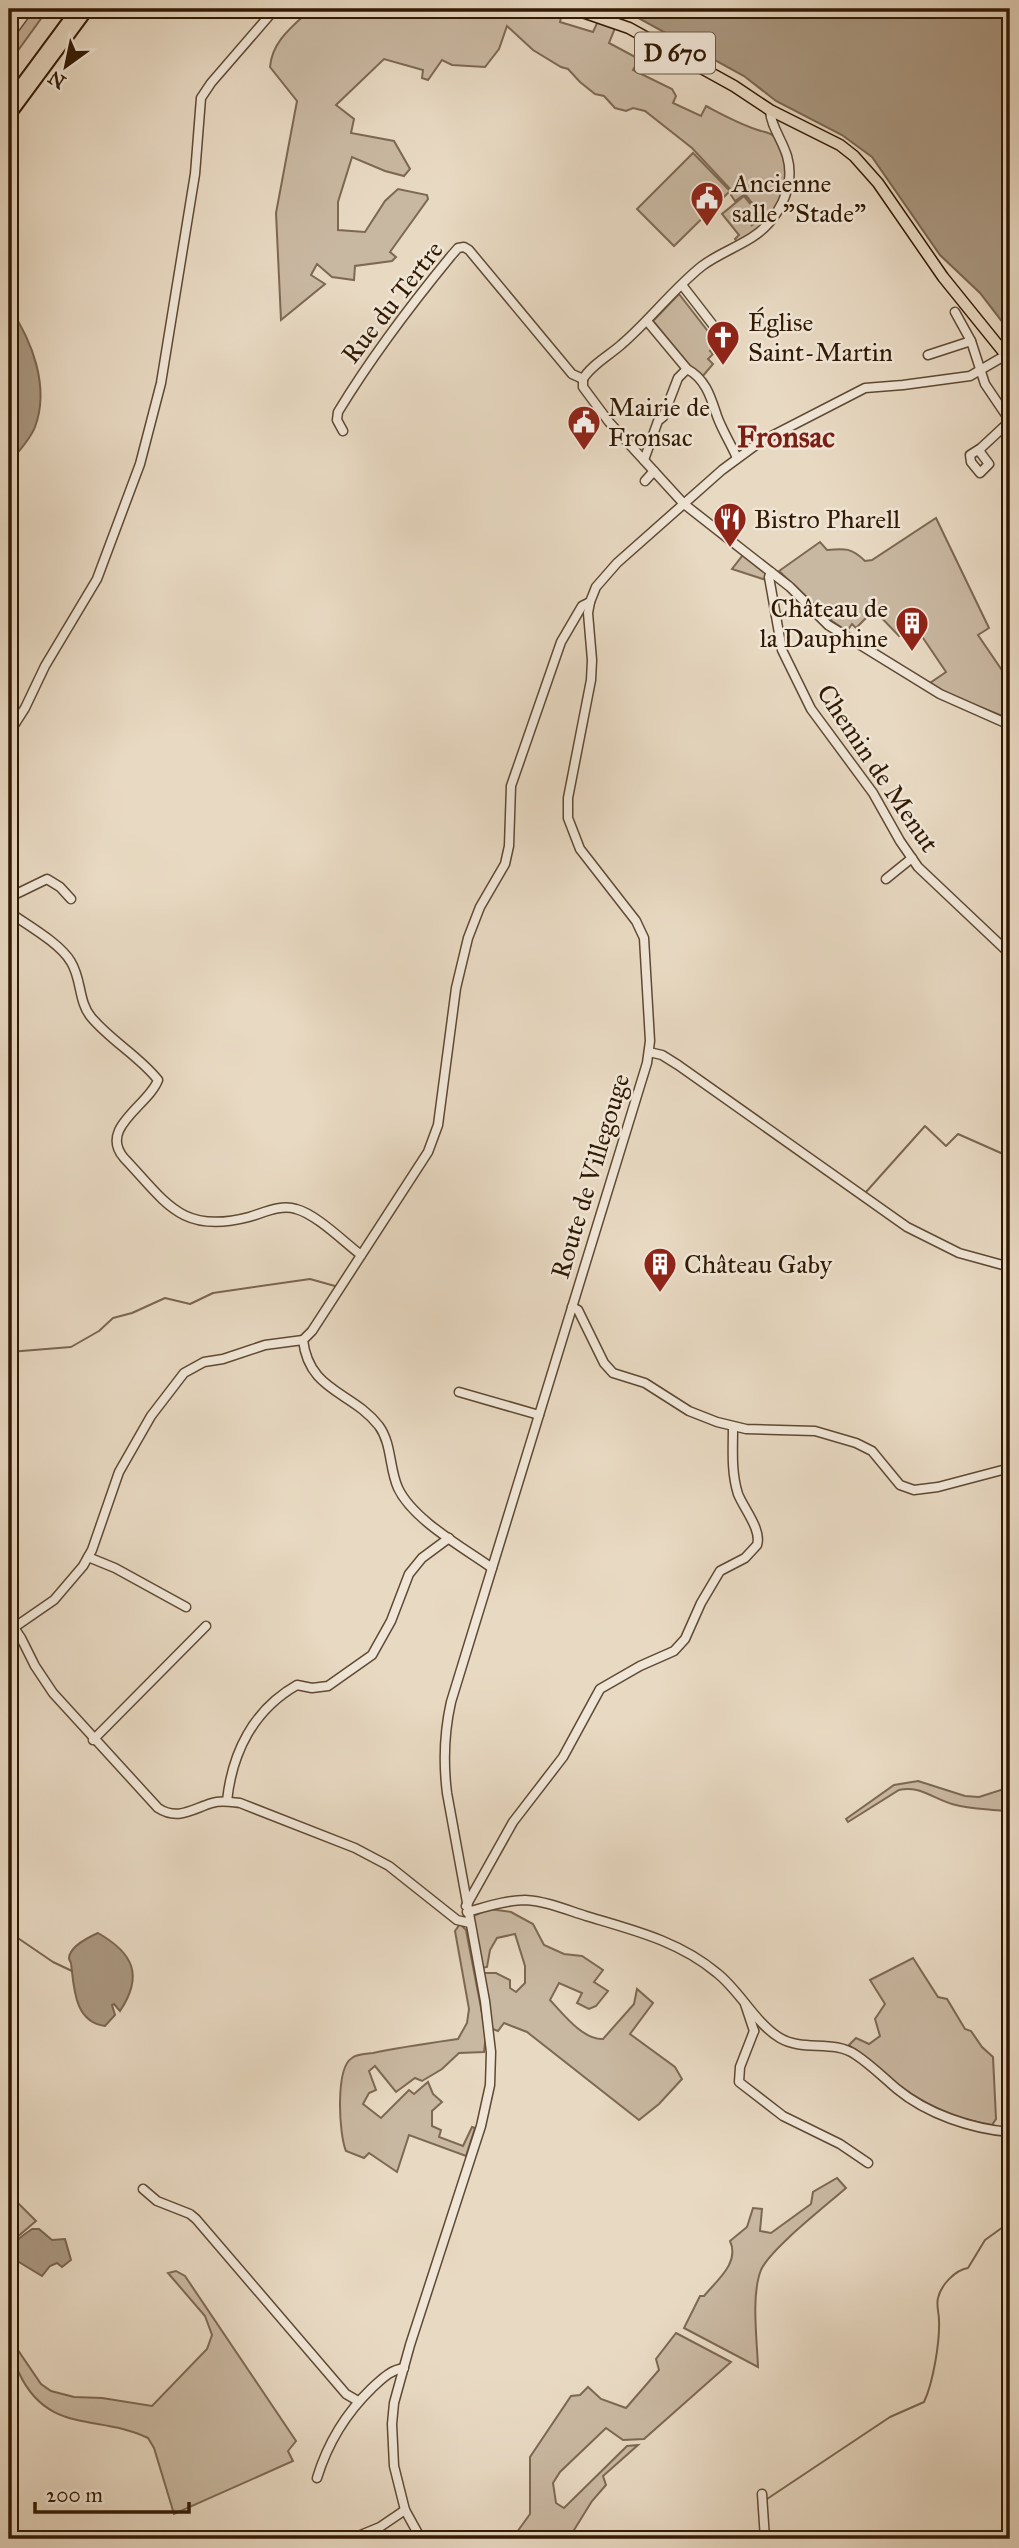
<svg xmlns="http://www.w3.org/2000/svg" width="1019" height="2548" font-family="'IM FELL Great Primer',serif">
<style>
.green{fill:#c9b8a1;stroke:#7d6852;stroke-width:2}
.water{fill:#aa9881;stroke:#7a654e;stroke-width:2}
.lines{fill:none;stroke-linecap:round;stroke-linejoin:round}
.stream{stroke:#7a654e;stroke-width:2}
.minor-casing{stroke:#5f4932;stroke-width:11}
.major-casing{stroke:#311902;stroke-width:13}
.highway-casing{stroke:#311902;stroke-width:14}
.minor{stroke:#f0e6d7;stroke-width:8}
.major{stroke:#e8d9c2;stroke-width:10}
.highway{stroke:#e8d9c2;stroke-width:10}
.labels{text-anchor:middle;stroke-width:5;stroke-linejoin:round;paint-order:stroke}
.shield{fill:#f0e6d7;stroke:#6a5642;stroke-width:2}
.shield-label{font-size:24px;font-weight:bold;fill:#311902}
.poi-label{font-size:26px;fill:#311902;stroke:#f0e6d7;text-anchor:start}
.street-label{font-size:26px;fill:#311902;stroke:#f0e6d7}
.quarter-label{font-size:30px;font-weight:bold;fill:#7a1f14;stroke:#f0e6d7}
</style>
<rect width="100%" height="100%" fill="#e8d9c2"/>
<filter id="stains"><feTurbulence type="fractalNoise" baseFrequency=".00286" numOctaves="4"/><feColorMatrix values="0 0 0 0 .2 0 0 0 0 .09 0 0 0 0 .02 0 0 0 .5 -.17"/></filter>
<radialGradient id="worn" r=".72"><stop offset=".6" stop-color="#630" stop-opacity="0"/><stop offset="1" stop-color="#630" stop-opacity=".3"/></radialGradient>
<!-- green -->
<g class="green">
<path d="M9,9H48L9,63Z"/>
<path d="M311,9H563L560,22L593,32L598,21L615,28L609,43L639,59L633,70L672,89L676,96L673,103L701,116L706,106C725,116 741,125 761,131C766,132 773,134 776,138C780,143 782,152 784,158C793,197 769,225 737,242L735,239L739,235L722,214L744,196L761,217L751,226L763,217L745,194L735,201L731,195L733,192L692,148L645,111L633,108L626,111L615,108L604,96L595,94L580,82L568,69L561,67L533,50L507,26L499,49L485,67L452,65L442,60L428,80L422,78L423,70L384,59L336,105L354,119L351,133L394,141L410,169L404,176L385,171L352,157L338,202V230L365,232L385,201L398,189L427,195L428,199L390,252L396,257L392,261L355,266L354,280L332,277L317,264L311,275L325,284L281,320L276,213L297,101L270,67C272,41 293,26 311,9Z"/>
<path d="M693,153L730,191L674,246L637,209Z"/>
<path d="M679,294L717,343L710,351L713,354L708,359L713,364L702,377L690,366L653,321Z"/>
<path d="M936,518L989,628L978,635L1010,682V719L950,695L930,683L946,672L915,626L899,636L874,610L856,628L852,624L847,631L832,621L779,571L820,542L827,550C845,548 852,548 865,561L872,560Z"/>
<path d="M743,555L765,571L766,580L732,569Z"/>
<path d="M918,1781L965,1796L979,1797L1010,1787V1815L1003,1811C986,1809 969,1809 952,1804C934,1799 919,1785 899,1790L848,1822L846,1819L894,1785Z"/>
<path d="M489,1909L511,1912L533,1924L544,1945L564,1954L582,1956L603,1970L594,1982L608,1991L596,2006L589,2009L577,2003L582,1993L559,1983L550,2000C563,2014 583,2040 603,2039L634,2004L637,1989L653,2003L630,2034L675,2067L682,2079L659,2104L639,2120L527,2032L504,2023L498,2031L490,2028L481,1973H496L510,1980V1988L516,1992L525,1983V1966L515,1934L497,1938L490,1950L487,1967L481,1968L471,1917Z"/>
<path d="M460,1924L466,1930L486,2034L484,2052L459,2053L442,2069L422,2081L415,2078L396,2092L375,2066L369,2071L376,2090L369,2093L363,2104L381,2118L409,2090L414,2094L428,2082L433,2094L442,2102L432,2111V2126L441,2130L439,2137L463,2146L472,2127L475,2128L466,2156L409,2135L397,2172L369,2153L364,2158L346,2151C339,2135 335,2068 352,2058C357,2054 367,2054 373,2053C401,2047 430,2043 458,2039L467,2023L469,2009L455,1931Z"/>
<path d="M913,1958L938,1997L947,1999L965,2029L971,2031L982,2047L993,2057L996,2119L992,2125C928,2114 896,2084 849,2045L856,2038L869,2044L880,2036L875,2019L885,2004L870,1980Z"/>
<path d="M837,2178L846,2188C827,2205 770,2249 761,2270C751,2295 757,2339 758,2367L684,2328L700,2296H704C717,2280 740,2263 730,2241L747,2227L753,2208L762,2209L760,2231L771,2233L811,2204L813,2192Z"/>
<path d="M9,2198L17,2202L36,2221L9,2244Z"/>
<path d="M176,2271L185,2276L296,2441L288,2451L293,2461L174,2514L154,2448L148,2438C99,2414 48,2435 19,2373C13,2361 9,2352 9,2337L41,2384L51,2391L74,2397L102,2398L152,2406L207,2349L212,2335L205,2316L168,2273Z"/>
<path d="M676,2333L731,2362L644,2439L623,2440L606,2428L560,2472L553,2483L556,2503L564,2508L627,2446L638,2445L603,2476L606,2485L592,2501L574,2530L578,2539H512L530,2514V2457L571,2396L580,2395L588,2387L601,2399L626,2408L659,2370L656,2359Z"/>
</g>
<!-- water -->
<g class="water">
<path d="M616,9H1010V332L980,293L940,255L872,157L842,135L776,101L744,76L624,10Z"/>
<path d="M9,307C32,340 50,387 35,427C30,440 18,452 9,463Z"/>
<path d="M98,1933C133,1953 144,1975 120,2011L114,2004L112,2005L115,2015L105,2026C74,2022 74,1987 71,1963C70,1961 69,1960 69,1958C70,1946 89,1937 98,1933Z"/>
<path d="M32,2229H39L52,2240L65,2239L71,2260L62,2267L57,2263L50,2266L42,2276L9,2256V2249C15,2241 23,2235 32,2229Z"/>
</g>
<g class="lines">
<!-- stream -->
<g class="stream">
<path d="M866,1192L925,1126L946,1146L958,1134L1010,1157"/>
<path d="M9,1352L71,1347L99,1331L113,1318L132,1313L165,1298L190,1304L213,1293L310,1279L335,1286"/>
<path d="M9,1932L53,1962L72,1971"/>
<path d="M767,2499L890,2417L924,2402C933,2383 940,2342 939,2320C939,2313 936,2305 938,2298C941,2285 955,2270 968,2268L985,2240L1010,2222"/>
</g>
<defs>
<g id="minor">
<path d="M9,36L29,9"/>
<path d="M682,285L723,338"/>
<path d="M955,312L971,341L985,384L1010,421"/>
<path d="M647,321L687,369"/>
<path d="M928,355L971,341"/>
<path d="M583,379V387L609,422L684,504L790,587L828,625L940,694L1010,725"/>
<path d="M583,379C591,365 610,355 622,344C650,320 673,289 702,266C723,250 752,243 769,223C779,211 787,196 789,180C793,149 771,133 770,110"/>
<path d="M343,431L337,420L338,412C372,356 410,306 451,256L458,248L464,247L469,250L572,374L583,379"/>
<path d="M981,448L970,455L971,462L980,473L989,464L980,452L981,448L1010,421"/>
<path d="M644,460L658,421L663,417L678,378L687,369C706,379 711,398 717,416C722,430 731,444 737,458"/>
<path d="M645,481L654,471"/>
<path d="M771,572L769,577L782,650L811,709L873,793L900,841L918,867L1010,954"/>
<path d="M9,733L25,708L45,666L97,579L140,464L161,383L195,174L201,98L211,83L275,9"/>
<path d="M886,879L912,858"/>
<path d="M9,883L12,896L9,911"/>
<path d="M12,896L47,879L60,887L71,899"/>
<path d="M9,912C27,925 60,943 71,962C82,980 78,1001 91,1017C111,1041 139,1056 158,1080C149,1105 98,1128 124,1158C166,1202 181,1235 249,1217C263,1213 281,1204 296,1209C316,1214 344,1242 361,1255"/>
<path d="M649,1052L662,1055L678,1065L907,1227L959,1253L1010,1267"/>
<path d="M572,1307L578,1310L604,1363L613,1373L645,1383L689,1411L717,1422L746,1429L815,1431L856,1443L872,1451L900,1485L914,1490L938,1487L1010,1468"/>
<path d="M459,1392L539,1415"/>
<path d="M88,1557L115,1568L186,1607"/>
<path d="M492,1568C464,1548 413,1520 398,1488C389,1468 392,1444 379,1426C352,1391 309,1392 303,1340L312,1331L428,1152L438,1125L456,988L468,938L480,907L505,864L509,846L511,786L561,642L582,606L590,602"/>
<path d="M9,1620L21,1638L35,1666L53,1693L158,1808C178,1821 192,1809 212,1803C221,1800 230,1802 240,1803L355,1848L389,1866L457,1920L470,1923"/>
<path d="M9,1631L54,1600L83,1566L92,1550L119,1472L151,1416L184,1373L204,1362L223,1359L265,1345L303,1340"/>
<path d="M93,1740L206,1626"/>
<path d="M227,1801C232,1753 253,1710 297,1685L312,1688L328,1686L372,1655L391,1621L409,1574L422,1558L449,1538"/>
<path d="M466,1906L513,1822L563,1757L600,1689L640,1666L674,1651L685,1639L701,1603L720,1571L745,1558L757,1545C762,1530 744,1509 738,1494C731,1472 733,1449 733,1427"/>
<path d="M467,1912C486,1907 506,1900 525,1900C546,1901 567,1910 586,1916C633,1930 679,1941 717,1973C740,1991 756,2024 780,2038C804,2052 833,2039 856,2055C871,2065 884,2078 897,2089C927,2114 972,2129 1010,2132"/>
<path d="M745,2004L754,2031"/>
<path d="M754,2031L740,2067L739,2082L783,2116L840,2144L868,2163"/>
<path d="M143,2189L157,2201L190,2214L196,2219L346,2394L358,2401"/>
<path d="M317,2478C328,2442 345,2414 372,2388C382,2379 390,2370 404,2368"/>
<path d="M762,2494L765,2539"/>
<path d="M351,2539L380,2527L405,2510"/>
<path d="M421,2539L405,2510L394,2466L392,2424L394,2403L410,2345L481,2126L490,2085L491,2052L485,2001L447,1793C443,1761 444,1733 451,1702L647,1063L650,1041L644,938L636,921L580,849L568,818V798L591,680L592,660L588,613L590,602L596,587L617,563L722,470L760,442L865,388L903,385L970,376L1006,355"/>
</g>
<path id="major" d="M574,9L629,28L734,86L770,110L840,145L854,156L878,183L943,277L1010,360"/>
<g id="highway">
<path d="M9,101L77,9"/>
<path d="M9,116L88,9"/>
</g>
</defs>
<!-- minor casing -->
<use href="#minor" class="minor-casing"/>
<!-- major casing -->
<use href="#major" class="major-casing"/>
<!-- highway casing -->
<use href="#highway" class="highway-casing"/>
<!-- minor -->
<use href="#minor" class="minor"/>
<!-- major -->
<use href="#major" class="major"/>
<!-- highway -->
<use href="#highway" class="highway"/>
</g>
<!-- icons -->
<defs>
<symbol id="civic-pin" viewBox="-11 -11 22 30"><path d="M0 17L-7.5 6A9.5 9.5 0 1 1 7.5 6Z" fill="#8f2418" stroke="#f0e6d7"/><path d="M-.6-6.5H3V-4.5H.6V-3L4-1V1h2V6H-6V1h2V-1L-.6-3ZM-1.2 2.5V6h2.4V2.5Z" fill="#fff"/></symbol>
<symbol id="church-pin" viewBox="-11 -11 22 30"><path d="M0 17L-7.5 6A9.5 9.5 0 1 1 7.5 6Z" fill="#8f2418" stroke="#f0e6d7"/><path d="M-1.2-6h2.4v3.5h3.3v2.4h-3.3V6h-2.4V-.1h-3.3v-2.4h3.3Z" fill="#fff"/></symbol>
<symbol id="restaurant-pin" viewBox="-11 -11 22 30"><path d="M0 17L-7.5 6A9.5 9.5 0 1 1 7.5 6Z" fill="#8f2418" stroke="#f0e6d7"/><path d="M-5-6h1v4h1v-4h1v4h1v-4h1v5L-1.5 .5V6h-2V.5L-5-1ZM5-6V6H3V1.5H1.5Q1.5-4 5-6Z" fill="#fff"/></symbol>
<symbol id="building-pin" viewBox="-11 -11 22 30"><path d="M0 17L-7.5 6A9.5 9.5 0 1 1 7.5 6Z" fill="#8f2418" stroke="#f0e6d7"/><path d="M-4-6H4V6H1V3H-1V6H-4ZM-2.5-4.3h1.7v1.8h-1.7ZM.8-4.3h1.7v1.8H.8ZM-2.5-1h1.7V.8h-1.7ZM.8-1h1.7V.8H.8Z" fill="#fff"/></symbol>
</defs>
<g fill-rule="evenodd">
<use href="#civic-pin" x="688" y="179" width="38" height="52"/>
<use href="#church-pin" x="704" y="318" width="38" height="52"/>
<use href="#civic-pin" x="565" y="403" width="38" height="52"/>
<use href="#restaurant-pin" x="711" y="500" width="38" height="52"/>
<use href="#building-pin" x="893" y="604" width="38" height="52"/>
<use href="#building-pin" x="641" y="1245" width="38" height="52"/>
</g>
<g class="labels">
<!-- shield labels -->
<rect class="shield" x="635" y="32.5" width="80" height="41" rx="5"/>
<g class="shield-label">
<text x="675" y="61">D 670</text>
</g>
<!-- poi labels -->
<g class="poi-label">
<text x="732" y="192">Ancienne<tspan x="732" dy="30">salle "Stade"</tspan></text>
<text x="748" y="331">Église<tspan x="748" dy="30">Saint-Martin</tspan></text>
<text x="608" y="416">Mairie de<tspan x="608" dy="30">Fronsac</tspan></text>
<text x="754" y="528">Bistro Pharell</text>
<text x="888" y="617" text-anchor="end">Château de<tspan x="888" dy="30">la Dauphine</tspan></text>
<text x="684" y="1273">Château Gaby</text>
</g>
<!-- street labels -->
<g class="street-label">
<text transform="translate(392 302) rotate(-52)" y="9">Rue du Tertre</text>
<text transform="translate(878 768) rotate(56)" y="9">Chemin de Menut</text>
<text transform="translate(590 1176) rotate(-73)" y="9">Route de Villegouge</text>
</g>
<!-- quarter labels -->
<g class="quarter-label">
<text x="786" y="447">Fronsac</text>
</g>
</g>
<!-- margin -->
<rect width="1019" height="2548" fill="none" stroke="#e8d9c2" stroke-width="35"/>
<rect x="10" y="10" width="998" height="2527" fill="none" stroke="#311902" stroke-width="3.5"/>
<rect x="18" y="18" width="984" height="2513" fill="none" stroke="#311902" stroke-width="2"/>
<!-- north arrow -->
<g transform="translate(66 66) rotate(213)" stroke="#f0e6d7" stroke-width="5" paint-order="stroke">
<path d="M0-5L12 26L0 18L-12 26Z" fill="#311902"/>
<text y="-10" font-size="19" font-weight="bold" text-anchor="middle" fill="#311902">N</text>
</g>
<!-- scale -->
<path d="M35 2502v10h154v-10" fill="none" stroke="#311902" stroke-width="3.5"/>
<text x="46" y="2502" font-size="21" fill="#311902" stroke="#f0e6d7" stroke-width="5" paint-order="stroke">200 m</text>
<rect width="100%" height="100%" filter="url(#stains)"/>
<rect width="100%" height="100%" fill="url(#worn)"/>
</svg>
